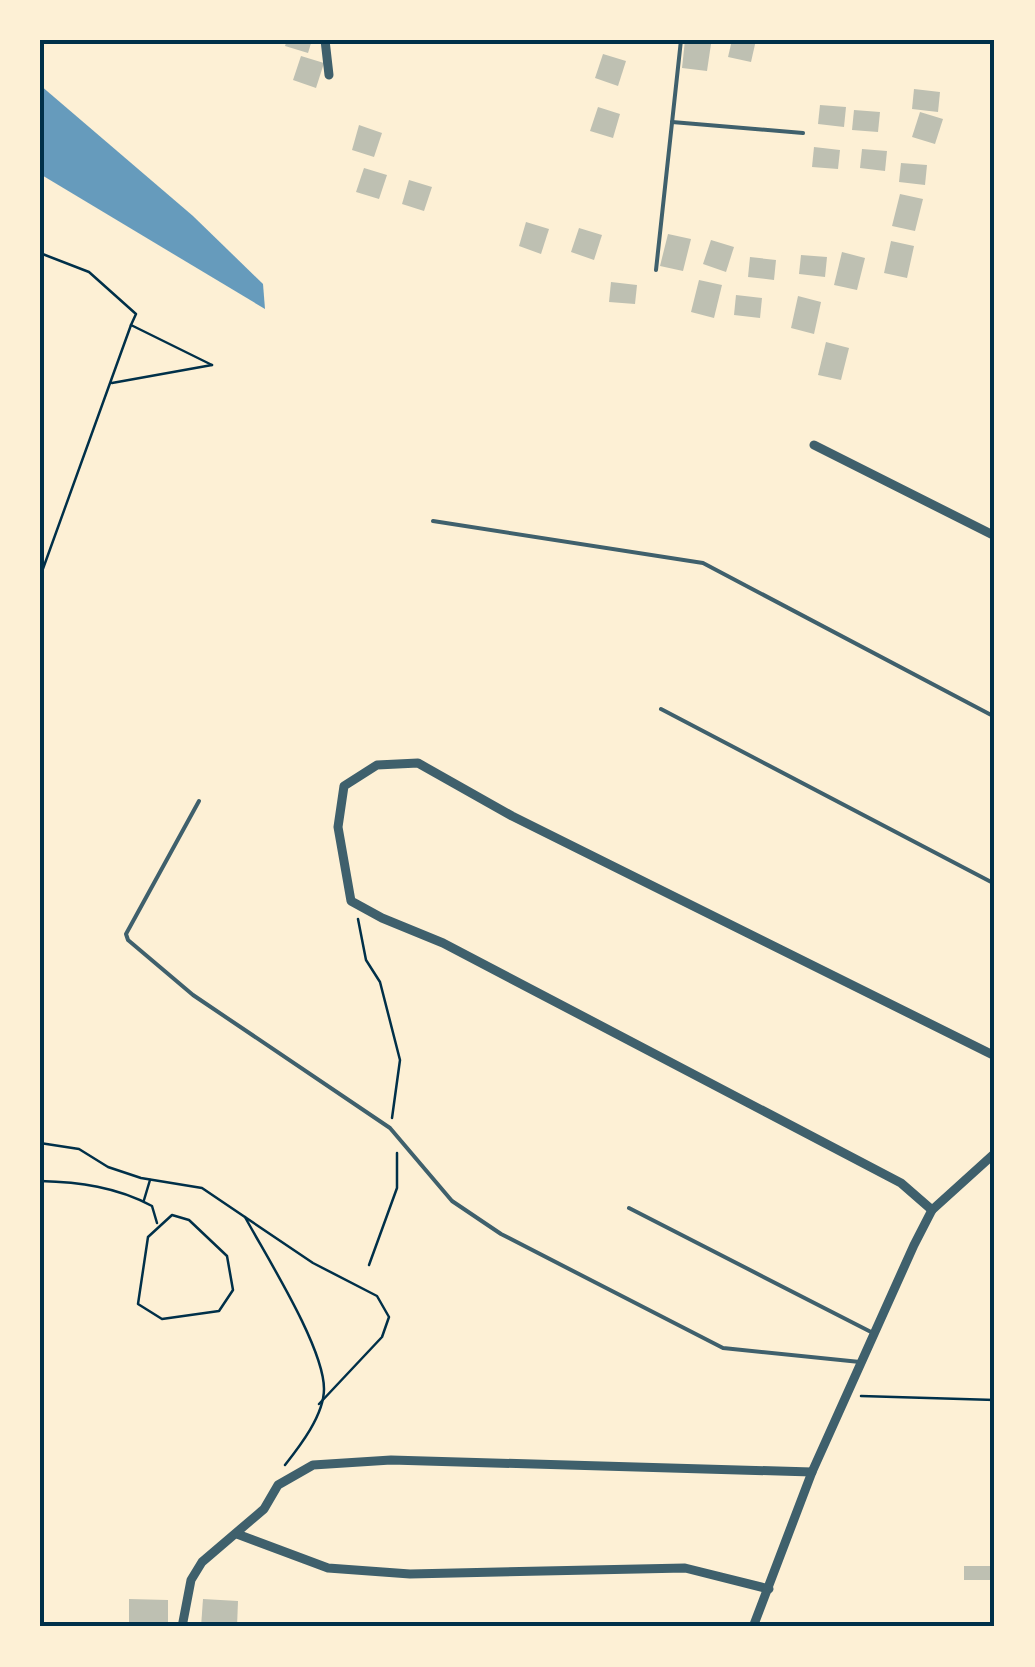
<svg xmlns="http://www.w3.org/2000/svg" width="1035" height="1667" font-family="Inter,sans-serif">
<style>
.water{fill:#669bbc}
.building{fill:#bec0b2}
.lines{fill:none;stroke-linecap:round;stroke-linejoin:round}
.path{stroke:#003049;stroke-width:2.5}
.service{stroke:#3f606c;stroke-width:4}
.minor{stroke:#3f606c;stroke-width:9}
.neatline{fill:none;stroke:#003049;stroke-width:4}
</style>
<rect width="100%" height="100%" fill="#fdf0d5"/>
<!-- water -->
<path class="water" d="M40,85L193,216L263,284L265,309L40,174Z"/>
<!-- building -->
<g class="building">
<path d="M287,40H312L308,53L285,46Z"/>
<path d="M685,40L711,44L707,71L682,68Z"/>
<path d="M732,40H756L751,62L728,57Z"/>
<path d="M603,54L626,61L618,86L595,78Z"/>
<path d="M301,56L324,63L316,88L293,80Z"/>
<path d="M914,89L940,92L938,112L912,109Z"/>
<path d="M820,105L846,107L844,127L818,124Z"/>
<path d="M598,107L620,114L613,138L590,131Z"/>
<path d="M854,110L880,112L878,132L852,130Z"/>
<path d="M920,112L943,119L935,144L912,137Z"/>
<path d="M359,125L382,133L374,157L352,150Z"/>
<path d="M814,147L840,150L838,169L812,167Z"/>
<path d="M862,149L887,151L885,171L860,168Z"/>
<path d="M901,163L927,165L925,185L899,182Z"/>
<path d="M364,168L387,175L379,199L356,192Z"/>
<path d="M409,180L432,187L424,211L402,204Z"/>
<path d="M900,194L923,199L915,231L892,226Z"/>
<path d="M526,222L549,229L541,254L519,246Z"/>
<path d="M579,228L602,235L594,260L571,252Z"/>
<path d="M668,234L691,239L683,271L660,266Z"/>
<path d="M711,240L734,247L726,272L703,264Z"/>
<path d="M891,241L914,246L907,278L884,273Z"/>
<path d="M842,252L865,258L857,290L834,285Z"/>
<path d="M801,255L827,257L825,277L799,274Z"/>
<path d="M750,257L776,260L774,280L748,277Z"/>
<path d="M699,280L722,285L714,318L691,312Z"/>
<path d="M611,282L637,285L635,304L609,302Z"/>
<path d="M736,295L762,298L760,318L734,315Z"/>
<path d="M798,296L821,302L814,334L791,328Z"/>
<path d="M826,342L849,348L841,380L818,375Z"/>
<rect x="964" y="1566" width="27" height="14"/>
<path d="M129,1599L168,1600V1627H129Z"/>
<path d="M203,1599L238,1601L237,1627H201Z"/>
</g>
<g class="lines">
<!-- path -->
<g class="path">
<path d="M40,253L89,272L136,314L131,325"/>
<path d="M112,383L212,365"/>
<path d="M40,577L131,325L212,365"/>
<path d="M358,919L366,960L380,982L400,1060L392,1118"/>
<path d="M40,1143L79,1149L108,1167L141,1178L202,1188L313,1263L377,1296L389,1317L382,1337L319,1404"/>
<path d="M40,1181C79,1182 117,1187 152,1206L157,1223"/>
<path d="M144,1200L150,1180"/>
<path d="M172,1215L189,1220L227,1256L233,1290L219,1311L162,1319L138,1304L148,1237Z"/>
<path d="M245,1217C266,1256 324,1347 324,1389C324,1415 300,1446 285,1465"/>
<path d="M369,1265L397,1188V1153"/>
<path d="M861,1396L995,1400"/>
</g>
<!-- service -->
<g class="service">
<path d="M672,122L803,133"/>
<path d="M656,270L681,40"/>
<path d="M433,521L703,563L995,717"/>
<path d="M661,709L995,884"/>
<path d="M199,801L126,934L128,940L193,995L390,1128L452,1201L501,1234L723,1348L860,1362"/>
<path d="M629,1208L873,1333"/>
</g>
<!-- minor -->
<g class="minor">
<path d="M325,40L329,75"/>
<path d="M814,445L995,536"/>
<path d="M932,1210L901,1183L443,943L382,918L351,901L338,827L344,786L377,765L418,763L512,816L995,1056"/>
<path d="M237,1534L328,1568L410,1574L685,1568L769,1589"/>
<path d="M182,1627L191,1580L202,1562L264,1509L278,1485L313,1465L391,1460L812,1472"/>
<path d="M753,1627L812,1472L914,1245L932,1210L995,1153"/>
</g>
</g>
<!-- border -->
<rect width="1035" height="1667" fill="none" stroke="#fdf0d5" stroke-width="85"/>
<rect x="42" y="42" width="950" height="1582" class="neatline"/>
</svg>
